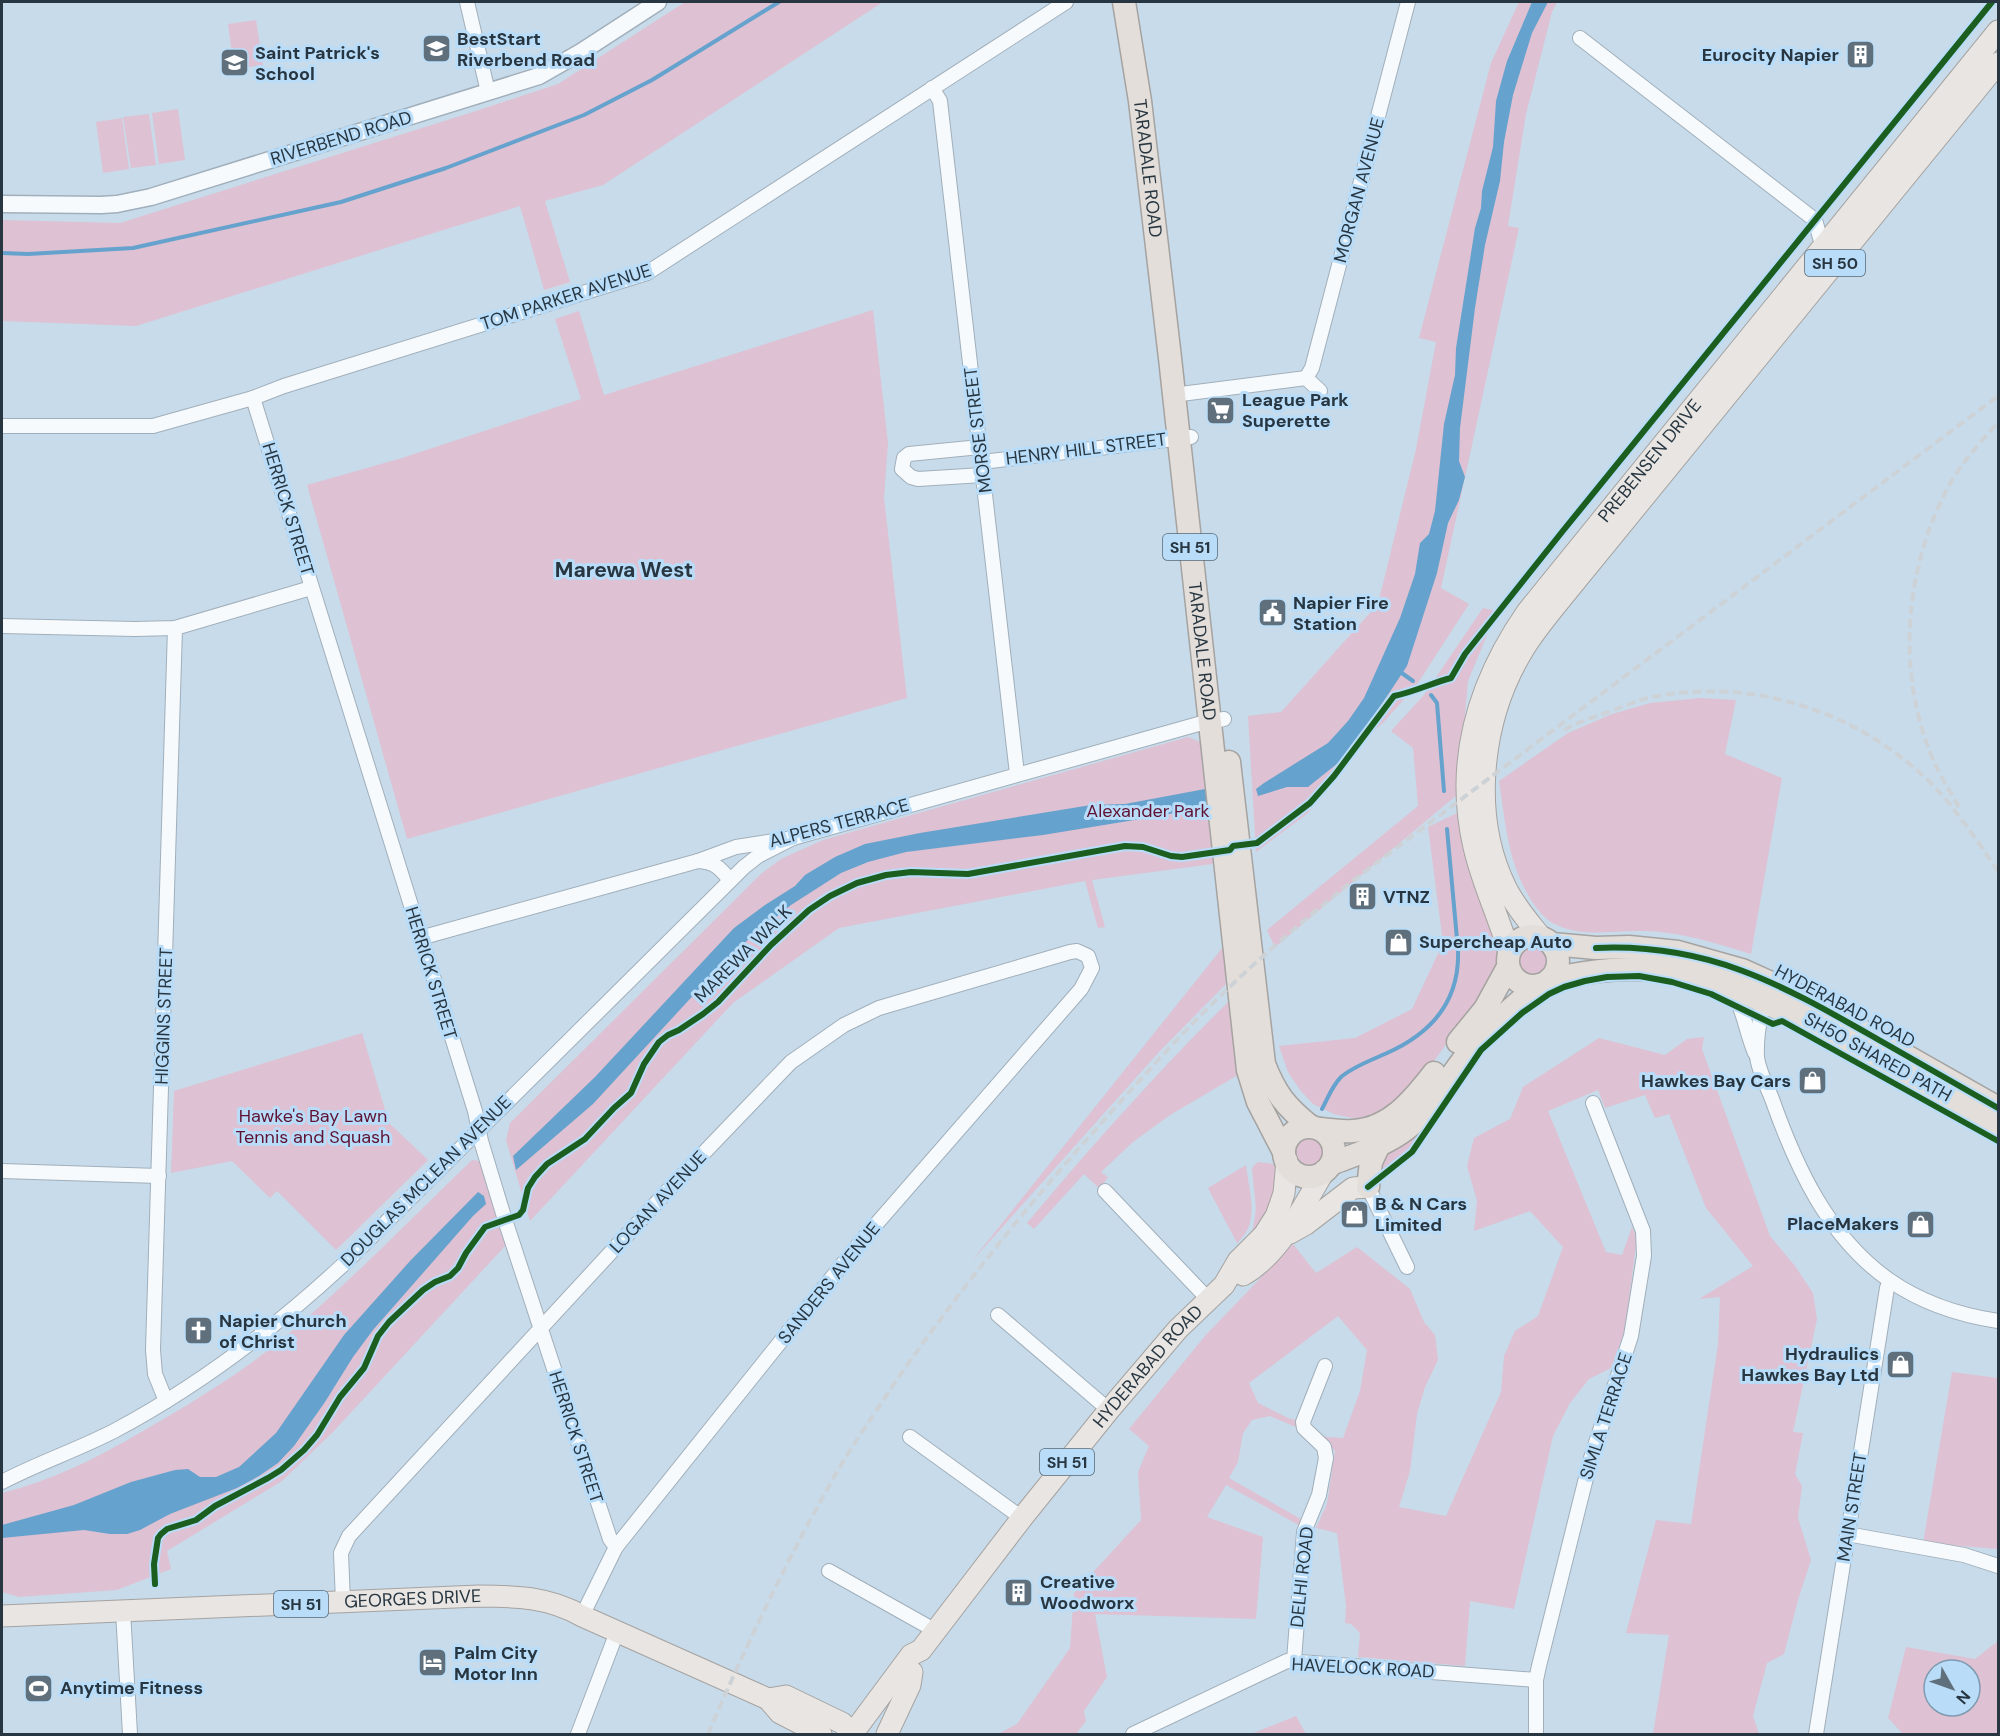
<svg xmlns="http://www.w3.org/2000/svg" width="2000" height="1736" font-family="'DM Sans',sans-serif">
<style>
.green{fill:#dec1d2;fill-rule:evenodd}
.water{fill:#65a2cd}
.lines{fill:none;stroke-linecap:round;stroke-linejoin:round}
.stream{stroke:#65a2cd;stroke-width:4}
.minor-casing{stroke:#a0afbb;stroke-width:16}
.tertiary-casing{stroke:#a0afbb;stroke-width:19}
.primary-casing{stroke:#a5a3a1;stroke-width:23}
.trunk-casing{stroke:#a5a3a1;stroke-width:25}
.minor{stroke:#f7fafc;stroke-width:14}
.tertiary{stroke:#f7fafc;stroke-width:16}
.primary{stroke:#e8e5e2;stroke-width:21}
.trunk{stroke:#e3ded9;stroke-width:22}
.rail{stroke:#cdd2d7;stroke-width:4;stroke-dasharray:9 4.5;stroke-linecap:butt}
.cycleway-casing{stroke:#b9ddf9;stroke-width:10}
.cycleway{stroke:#1b5e20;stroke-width:6}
.labels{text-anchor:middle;stroke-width:6;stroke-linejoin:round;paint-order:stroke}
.shield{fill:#b9ddf9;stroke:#536878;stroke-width:1.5}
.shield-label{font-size:16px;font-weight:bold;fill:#273641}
.poi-label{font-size:18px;font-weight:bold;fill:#273641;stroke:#b9ddf9;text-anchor:start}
.street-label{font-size:18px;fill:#273641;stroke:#b9ddf9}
.park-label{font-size:18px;fill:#5f1131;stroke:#b9ddf9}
.quarter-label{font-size:21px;font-weight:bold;fill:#273641;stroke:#b9ddf9}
</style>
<rect width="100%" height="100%" fill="#c8dbea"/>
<!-- green -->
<g class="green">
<path d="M685,2H883L603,185L545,201L570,282L544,290L520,206L136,326L2,321V220L120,223L476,111L558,84Z"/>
<path d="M1519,2H1557L1552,12L1526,114L1508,226L1519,228L1441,588L1469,604L1416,686L1382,724L1367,737L1307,814L1256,852L1248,716L1281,712L1378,604L1416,449L1436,342L1419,338L1491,63Z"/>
<path d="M256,20L263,65L234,69L228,24Z"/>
<path d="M178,109L185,160L159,164L152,113Z"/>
<path d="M149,114L156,165L131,168L123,117Z"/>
<path d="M122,118L129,169L103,173L96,122Z"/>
<path d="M873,310L888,443L884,498L907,698L407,839L307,485L402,458L581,399L555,319L579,311L604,395Z"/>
<path d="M1483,608L1497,611L1468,681L1463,736V790L1275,947L1267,930L1418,806L1413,748L1391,731L1424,695Z"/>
<path d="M1701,698L1736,700L1725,754L1782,778L1751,954C1716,943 1681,932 1644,931C1616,930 1583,938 1557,925C1546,921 1537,909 1531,900C1507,860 1506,825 1499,781L1568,733L1612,714L1650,703Z"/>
<path d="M1188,737L1205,744L1220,863L1092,880L1105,927L1098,928L1085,881L839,928L733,1003L530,1221L506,1140L510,1123L762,873L781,859L823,840Z"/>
<path d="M1459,812L1479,890L1497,949V960L1493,979L1416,1086L1399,1103L1371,1117L1352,1118L1334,1114L1313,1104L1300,1090L1288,1072L1279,1046L1355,1038L1412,1009L1443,943L1428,827Z"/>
<circle cx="1532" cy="961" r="15"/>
<path d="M1223,947L1226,984L1159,1052L971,1262Z"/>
<path d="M1236,994L1238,1075L1170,1115L1133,1142L1101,1172L1108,1177L1100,1189L1084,1174L1034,1229L1027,1223C1093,1144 1162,1067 1236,994Z"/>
<path d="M362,1033L389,1123L428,1160L336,1250L277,1191L270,1198L232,1161L171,1173L174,1091Z"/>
<path d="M1704,1037L1702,1049L1770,1236L1795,1266L1813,1293L1817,1319L1793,1432L1803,1433L1795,1474L1802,1486L1798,1518L1811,1560L1798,1600L1784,1654L1767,1663L1753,1716L1759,1734H1653L1669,1635L1626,1633L1656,1520L1691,1524L1718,1344L1720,1297L1699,1299L1753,1266L1706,1208L1669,1114L1655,1118L1645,1095L1605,1108L1598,1090L1548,1111L1606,1252L1622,1255L1632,1227L1637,1238L1625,1330L1611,1368L1589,1379L1570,1403L1553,1436L1514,1609L1470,1601L1465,1666L1358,1657L1360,1633L1351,1624L1345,1623L1346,1606L1337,1533L1316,1528L1327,1504L1335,1451L1318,1432L1326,1437L1343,1438L1360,1391L1367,1350L1338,1316L1249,1383L1258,1403L1288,1418L1299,1421L1298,1428L1270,1416L1252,1420L1243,1433L1238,1462L1229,1478L1306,1522L1304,1528L1226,1485L1207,1517L1263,1537L1256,1619L1095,1614L1107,1677L1084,1711L1086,1721L1076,1734H998L1017,1724L1070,1648L1074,1593L1141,1520L1138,1472L1149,1446L1129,1429L1205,1336L1293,1244L1316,1273L1357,1247L1410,1289L1424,1322L1435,1335L1438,1360L1425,1387L1417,1414L1410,1471L1399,1507L1446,1516L1501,1392L1504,1356L1515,1331L1538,1316L1563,1247L1530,1211L1474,1231L1477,1201L1467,1166L1474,1138L1510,1119L1523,1087L1599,1038L1665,1055L1687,1039Z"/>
<path d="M1426,1126L1403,1156L1376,1179L1381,1155Z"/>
<circle cx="1309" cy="1152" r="13"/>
<path d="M472,1160L480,1161L507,1244L332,1433L282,1481L167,1551L171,1569L117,1590L19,1597L2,1592V1493C51,1481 99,1457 143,1431C190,1404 238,1375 280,1341C348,1284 409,1221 472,1160Z"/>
<path d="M1259,1162L1273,1164C1287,1188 1266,1215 1252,1234L1256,1209L1252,1169L1255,1164Z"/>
<path d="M1246,1165C1249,1193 1261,1222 1237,1243L1208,1188Z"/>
<path d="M1952,1372L1998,1378V1549L1923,1543Z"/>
<path d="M1998,1641V1734H1903L1888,1718L1906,1647L1975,1659ZM1934,1670H1970V1706H1934Z"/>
<path d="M1296,1716L1306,1734H1251Z"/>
</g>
<!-- water -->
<g class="water">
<path d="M1532,2H1548L1532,33L1513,95L1504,142L1500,181L1485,245L1475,308L1460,428L1459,461L1465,477L1459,500L1448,523L1437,573L1407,666L1348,755L1308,787H1287L1258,796L1256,789L1264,783L1328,743L1348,721L1364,698L1400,618L1415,574L1420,543L1429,534L1435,511L1444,424L1455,375L1456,348L1475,228L1481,208L1482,191L1493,147L1496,101L1507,61Z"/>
<path d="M1205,789L1210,793L1212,798L1208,805L1165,815L1043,835L906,852L868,862L841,873L791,905L749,939L724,962L593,1104L516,1170L513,1156L595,1077L734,928L765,905L795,886L805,875L835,857L865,844L920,833L1091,805L1125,804Z"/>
<path d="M478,1192L484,1196L486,1204L473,1216L373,1330L353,1357L325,1402L294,1446L278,1463L259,1476L237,1488L170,1514L140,1530L127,1534H110L84,1530L2,1538V1525L74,1505L131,1482L175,1470L188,1469L200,1477H216L239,1467L276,1433L344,1335L410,1261Z"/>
</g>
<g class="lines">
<!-- stream -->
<g class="stream">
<path d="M2,253L28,254L133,248L341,202L446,168L584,115L652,80L779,2"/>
<path d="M1399,671L1413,681"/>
<path d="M1431,695L1437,703L1444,791"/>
<path d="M1322,1109C1328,1098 1332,1086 1341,1077C1354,1066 1372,1060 1387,1053C1432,1033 1460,1001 1458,950L1447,829"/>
</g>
<defs>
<g id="minor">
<path d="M467,2L488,92"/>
<path d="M1580,38L1815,220L1823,248"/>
<path d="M932,88L940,101L1017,774"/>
<path d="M1306,378L1320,391"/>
<path d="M1173,395L1306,378L1312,368L1408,2"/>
<path d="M253,398L475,1111L481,1141L505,1220L610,1539L616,1547"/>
<path d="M2,426H153L253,398L284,386L647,273L1066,2"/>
<path d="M980,447L909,454L904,458L902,469L911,477L918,479L983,475"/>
<path d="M982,462L1191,437"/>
<path d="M2,626L135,629L175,628L311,588"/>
<path d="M698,861C715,862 720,868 730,880"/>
<path d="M420,938L698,861L736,847L793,838L1202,723L1224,719"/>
<path d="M1732,989C1744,1010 1746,1032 1755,1053"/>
<path d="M1765,997C1760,1016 1756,1036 1757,1056C1758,1070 1767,1086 1772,1099C1796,1167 1828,1237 1889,1280C1922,1303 1958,1315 1998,1321"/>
<path d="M2,1171L159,1176"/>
<path d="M1368,1187L1407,1267"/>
<path d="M1105,1191L1208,1299"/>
<path d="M998,1315L1109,1410"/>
<path d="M166,1401L155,1374L153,1350L175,628"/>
<path d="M910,1437L1022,1518"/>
<path d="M2,1482C38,1463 77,1450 114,1431C199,1386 275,1328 345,1263L744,867L758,856L793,838"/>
<path d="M1847,1534L1964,1555L1998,1566"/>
<path d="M829,1571L936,1631"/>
<path d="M343,1602L341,1553L349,1536L673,1185L791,1062L844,1025L879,1008L1070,952L1077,951L1088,956L1092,968L1081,989L858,1245L616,1547L582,1616"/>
<path d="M123,1611L130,1734"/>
<path d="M1294,1660L1304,1532L1319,1495L1326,1458L1324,1447L1304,1428L1303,1422L1325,1366"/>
<path d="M578,1734L617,1632"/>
<path d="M1133,1734L1287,1661L1536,1680"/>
<path d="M1536,1734V1680L1539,1666L1591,1458L1631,1336L1644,1256L1643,1231L1593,1103"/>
<path d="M1816,1734L1887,1288L1890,1281"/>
</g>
<path id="tertiary" d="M2,204L101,205L117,204L151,197L539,76L581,52L658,2"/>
<g id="primary">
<path d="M1540,936C1528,921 1515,906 1506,888C1470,815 1481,719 1523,650C1534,632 1548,615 1561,599L1998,63"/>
<path id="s1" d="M1509,952C1499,917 1482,883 1474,847C1454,761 1478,683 1527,612L1998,31"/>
<path d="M1290,1233L1306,1224L1353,1188L1368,1187"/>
<path d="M1243,1275C1278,1256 1305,1204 1324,1171"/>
<path id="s2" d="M2,1616L479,1596C516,1596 549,1597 582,1616L768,1699L780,1713L821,1734"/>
<path id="s3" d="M768,1699L786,1696L842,1723L853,1733L911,1655L921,1650L1022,1518L1109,1410L1178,1329L1224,1285L1238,1261L1264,1235L1276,1216L1280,1205L1284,1193L1287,1161"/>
<path d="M887,1734L910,1685L912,1672"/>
</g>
<g id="trunk">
<path id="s4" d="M1124,2L1140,101L1170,358L1248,1070L1258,1102L1284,1152"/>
<path d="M1229,762L1264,1064C1275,1093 1286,1107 1310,1126"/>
<circle cx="1533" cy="961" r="25"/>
<path d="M1552,944L1596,948L1629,947L1678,952L1742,970L1804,998L1998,1108"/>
<path d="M1550,979C1591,971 1631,965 1672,972C1745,985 1808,1023 1871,1059C1913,1083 1956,1106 1998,1130"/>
<path d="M1458,1042L1485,1009L1508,967"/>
<circle cx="1309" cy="1152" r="25"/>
<path d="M1320,1129C1330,1130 1342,1132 1353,1131C1390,1129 1413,1100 1434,1073"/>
<path d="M1331,1164C1356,1154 1384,1146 1406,1129C1430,1111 1452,1073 1472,1048C1492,1025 1515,1005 1539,985"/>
<path d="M1368,1187L1371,1162L1379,1145"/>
</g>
</defs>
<!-- minor casing -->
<use href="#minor" class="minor-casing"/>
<!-- tertiary casing -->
<use href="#tertiary" class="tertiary-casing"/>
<!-- primary casing -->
<use href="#primary" class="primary-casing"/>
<!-- trunk casing -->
<use href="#trunk" class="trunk-casing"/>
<!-- minor -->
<use href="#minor" class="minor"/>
<!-- tertiary -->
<use href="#tertiary" class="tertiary"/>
<!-- primary -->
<use href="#primary" class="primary"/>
<!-- trunk -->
<use href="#trunk" class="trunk"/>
<!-- rail -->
<g class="rail">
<path d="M1564,730C1580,721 1597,716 1614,710C1627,705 1640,699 1653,697C1748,678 1847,708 1919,772C1951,800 1974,837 1998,871"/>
<path d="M1959,807C1951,793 1942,779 1935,764C1897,679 1903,577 1944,495C1957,468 1978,444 1998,423"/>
<path d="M708,1734C747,1643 791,1551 841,1465C857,1438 875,1413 892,1387C952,1300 1018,1217 1088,1138C1123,1099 1158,1059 1195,1021C1246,969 1302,921 1359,876L1998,396"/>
</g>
<defs>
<g id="cycleway">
<path d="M1596,948C1707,943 1779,983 1872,1036C1914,1060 1956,1084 1998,1108"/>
<path d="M1368,1187L1412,1152L1481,1050L1522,1013L1549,994L1564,987L1585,981L1607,977L1639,976L1672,982L1711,994L1773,1024L1782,1021L1998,1141"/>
<path d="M155,1584L154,1564L158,1538L161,1534L167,1529L196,1520L215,1506L268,1478L281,1470L304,1450L317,1435L340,1397L364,1368L378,1336L389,1322L423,1290L435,1282L450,1276L458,1268L466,1253L485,1227L519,1215L523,1210L528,1188L535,1177L547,1164L585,1139L614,1108L631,1093L644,1064L659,1042L668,1035L679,1030L703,1014L718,1002L771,945L809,910L830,896L857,883L886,875L911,872L968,874L1125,846L1143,847L1171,856L1182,857L1230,850L1233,846L1257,843L1310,803L1334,776L1394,696C1414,692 1432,683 1451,678L1465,654L1562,532L1992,2"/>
</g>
</defs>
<!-- cycleway casing -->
<use href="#cycleway" class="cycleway-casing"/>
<!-- cycleway -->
<use href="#cycleway" class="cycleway"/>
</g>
<!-- icons -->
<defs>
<symbol id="school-square" viewBox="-11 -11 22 22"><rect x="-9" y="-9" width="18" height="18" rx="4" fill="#5f707c" stroke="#b9ddf9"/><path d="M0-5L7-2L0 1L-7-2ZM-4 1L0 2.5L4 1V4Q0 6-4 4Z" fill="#fff"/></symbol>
<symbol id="building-square" viewBox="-11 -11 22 22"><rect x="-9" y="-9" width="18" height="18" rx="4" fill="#5f707c" stroke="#b9ddf9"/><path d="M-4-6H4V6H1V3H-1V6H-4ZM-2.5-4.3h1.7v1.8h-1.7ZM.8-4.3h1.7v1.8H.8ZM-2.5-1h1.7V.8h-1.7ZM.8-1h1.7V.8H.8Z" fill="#fff"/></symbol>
<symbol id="supermarket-square" viewBox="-11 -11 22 22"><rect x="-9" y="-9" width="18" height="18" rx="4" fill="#5f707c" stroke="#b9ddf9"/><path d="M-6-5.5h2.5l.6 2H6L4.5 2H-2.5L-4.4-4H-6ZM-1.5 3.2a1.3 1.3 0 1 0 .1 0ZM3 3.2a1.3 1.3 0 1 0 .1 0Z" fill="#fff"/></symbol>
<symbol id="civic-square" viewBox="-11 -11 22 22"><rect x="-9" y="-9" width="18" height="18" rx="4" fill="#5f707c" stroke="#b9ddf9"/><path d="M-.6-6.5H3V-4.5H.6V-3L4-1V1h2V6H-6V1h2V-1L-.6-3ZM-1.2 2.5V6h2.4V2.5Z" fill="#fff"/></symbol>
<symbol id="shop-square" viewBox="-11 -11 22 22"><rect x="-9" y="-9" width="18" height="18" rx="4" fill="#5f707c" stroke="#b9ddf9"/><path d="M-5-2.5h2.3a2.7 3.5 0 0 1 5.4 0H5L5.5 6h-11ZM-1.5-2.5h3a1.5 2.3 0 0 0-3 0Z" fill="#fff"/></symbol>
<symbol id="church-square" viewBox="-11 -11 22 22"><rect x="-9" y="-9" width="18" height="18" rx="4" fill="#5f707c" stroke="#b9ddf9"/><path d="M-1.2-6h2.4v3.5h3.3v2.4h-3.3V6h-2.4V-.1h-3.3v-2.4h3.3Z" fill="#fff"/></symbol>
<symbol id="hotel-square" viewBox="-11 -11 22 22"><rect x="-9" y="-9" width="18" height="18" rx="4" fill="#5f707c" stroke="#b9ddf9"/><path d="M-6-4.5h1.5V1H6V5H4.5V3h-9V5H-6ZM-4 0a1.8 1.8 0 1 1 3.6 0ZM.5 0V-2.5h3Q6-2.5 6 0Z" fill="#fff"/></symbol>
<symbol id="stadium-square" viewBox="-11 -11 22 22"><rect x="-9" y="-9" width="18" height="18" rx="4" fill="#5f707c" stroke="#b9ddf9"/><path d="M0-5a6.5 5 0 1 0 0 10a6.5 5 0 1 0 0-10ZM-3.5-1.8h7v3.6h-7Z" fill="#fff"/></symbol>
</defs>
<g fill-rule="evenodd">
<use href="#school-square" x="420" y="32" width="33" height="33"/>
<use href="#building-square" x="1844" y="38" width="33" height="33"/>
<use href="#school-square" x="218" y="46" width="33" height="33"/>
<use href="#supermarket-square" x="1204" y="394" width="33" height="33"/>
<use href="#civic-square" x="1256" y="596" width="33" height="33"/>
<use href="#building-square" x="1346" y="880" width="33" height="33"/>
<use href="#shop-square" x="1382" y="926" width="33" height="33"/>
<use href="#shop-square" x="1796" y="1064" width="33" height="33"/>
<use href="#shop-square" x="1338" y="1198" width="33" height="33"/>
<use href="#shop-square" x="1904" y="1208" width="33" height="33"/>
<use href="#church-square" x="182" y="1314" width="33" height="33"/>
<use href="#shop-square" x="1884" y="1348" width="33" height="33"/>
<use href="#building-square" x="1002" y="1576" width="33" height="33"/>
<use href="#hotel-square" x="416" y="1646" width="33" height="33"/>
<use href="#stadium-square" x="22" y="1672" width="33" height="33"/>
</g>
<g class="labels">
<!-- shield labels -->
<g class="shield">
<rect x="1805" y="250" width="60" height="26" rx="4.5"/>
<rect x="1163" y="534" width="54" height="26" rx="4.5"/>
<rect x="1040" y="1449" width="54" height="26" rx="4.5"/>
<rect x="274" y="1591" width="54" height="26" rx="4.5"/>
</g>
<g class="shield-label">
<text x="1835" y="269">SH 50</text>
<text x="1190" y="553">SH 51</text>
<text x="1067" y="1468">SH 51</text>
<text x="301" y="1610">SH 51</text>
</g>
<!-- poi labels -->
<g class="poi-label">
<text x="457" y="45">BestStart<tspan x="457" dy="21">Riverbend Road</tspan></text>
<text x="255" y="59">Saint Patrick's<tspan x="255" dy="21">School</tspan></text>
<text x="1839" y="61" text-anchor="end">Eurocity Napier</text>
<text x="1242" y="406">League Park<tspan x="1242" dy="21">Superette</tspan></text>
<text x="1293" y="609">Napier Fire<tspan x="1293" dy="21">Station</tspan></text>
<text x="1383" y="903">VTNZ</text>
<text x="1419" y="948">Supercheap Auto</text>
<text x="1791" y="1087" text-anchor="end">Hawkes Bay Cars</text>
<text x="1375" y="1210">B &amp; N Cars<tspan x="1375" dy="21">Limited</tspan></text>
<text x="1899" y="1230" text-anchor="end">PlaceMakers</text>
<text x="219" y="1327">Napier Church<tspan x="219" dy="21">of Christ</tspan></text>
<text x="1879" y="1360" text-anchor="end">Hydraulics<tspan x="1879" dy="21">Hawkes Bay Ltd</tspan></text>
<text x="1040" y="1588">Creative<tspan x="1040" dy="21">Woodworx</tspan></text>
<text x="454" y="1659">Palm City<tspan x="454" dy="21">Motor Inn</tspan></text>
<text x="60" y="1694">Anytime Fitness</text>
</g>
<!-- street labels -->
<g class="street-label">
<text transform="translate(341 138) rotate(-17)" y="6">RIVERBEND ROAD</text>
<text dy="6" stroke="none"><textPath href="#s4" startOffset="168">TARADALE ROAD</textPath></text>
<text transform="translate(1359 190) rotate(-75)" y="6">MORGAN AVENUE</text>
<text transform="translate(566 297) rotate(-18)" y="6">TOM PARKER AVENUE</text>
<text transform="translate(978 430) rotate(-97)" y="6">MORSE STREET</text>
<text transform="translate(1086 449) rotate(-7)" y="6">HENRY HILL STREET</text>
<text dy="6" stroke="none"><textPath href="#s1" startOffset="554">PREBENSEN DRIVE</textPath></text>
<text transform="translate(288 509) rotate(73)" y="6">HERRICK STREET</text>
<text dy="6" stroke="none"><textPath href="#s4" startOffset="654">TARADALE ROAD</textPath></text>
<text transform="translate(839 823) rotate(-15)" y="6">ALPERS TERRACE</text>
<text transform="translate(743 954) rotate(-45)" y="6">MAREWA WALK</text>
<text transform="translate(431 973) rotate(73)" y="6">HERRICK STREET</text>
<text transform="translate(1845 1006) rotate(28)" y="6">HYDERABAD ROAD</text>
<text transform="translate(164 1016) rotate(-88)" y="6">HIGGINS STREET</text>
<text transform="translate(1878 1057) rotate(29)" y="6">SH50 SHARED PATH</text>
<text transform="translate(426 1181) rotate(-45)" y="6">DOUGLAS MCLEAN AVENUE</text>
<text transform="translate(658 1202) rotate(-47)" y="6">LOGAN AVENUE</text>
<text transform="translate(829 1283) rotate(-51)" y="6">SANDERS AVENUE</text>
<text dy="6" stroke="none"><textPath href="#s3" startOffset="567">HYDERABAD ROAD</textPath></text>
<text transform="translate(1606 1416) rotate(-72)" y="6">SIMLA TERRACE</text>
<text transform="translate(576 1437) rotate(72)" y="6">HERRICK STREET</text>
<text transform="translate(1852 1507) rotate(-81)" y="6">MAIN STREET</text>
<text transform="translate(1302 1577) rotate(-84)" y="6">DELHI ROAD</text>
<text dy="6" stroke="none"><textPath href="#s2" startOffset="411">GEORGES DRIVE</textPath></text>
<text transform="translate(1363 1668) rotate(3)" y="6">HAVELOCK ROAD</text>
</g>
<!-- park labels -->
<g class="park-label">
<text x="1148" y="817">Alexander Park</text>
<text x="313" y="1122">Hawke's Bay Lawn<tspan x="313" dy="21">Tennis and Squash</tspan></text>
</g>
<!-- quarter labels -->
<g class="quarter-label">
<text x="624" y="577">Marewa West</text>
</g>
</g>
<!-- border -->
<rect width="2000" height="1736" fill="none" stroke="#273641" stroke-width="6"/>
<!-- north arrow -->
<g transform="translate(1952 1688) rotate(130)"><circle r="28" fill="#b9ddf9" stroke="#7f9aaf" stroke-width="1.5"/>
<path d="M0-4.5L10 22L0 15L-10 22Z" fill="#5f707c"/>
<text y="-9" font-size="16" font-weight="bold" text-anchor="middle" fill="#273641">N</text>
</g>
</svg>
